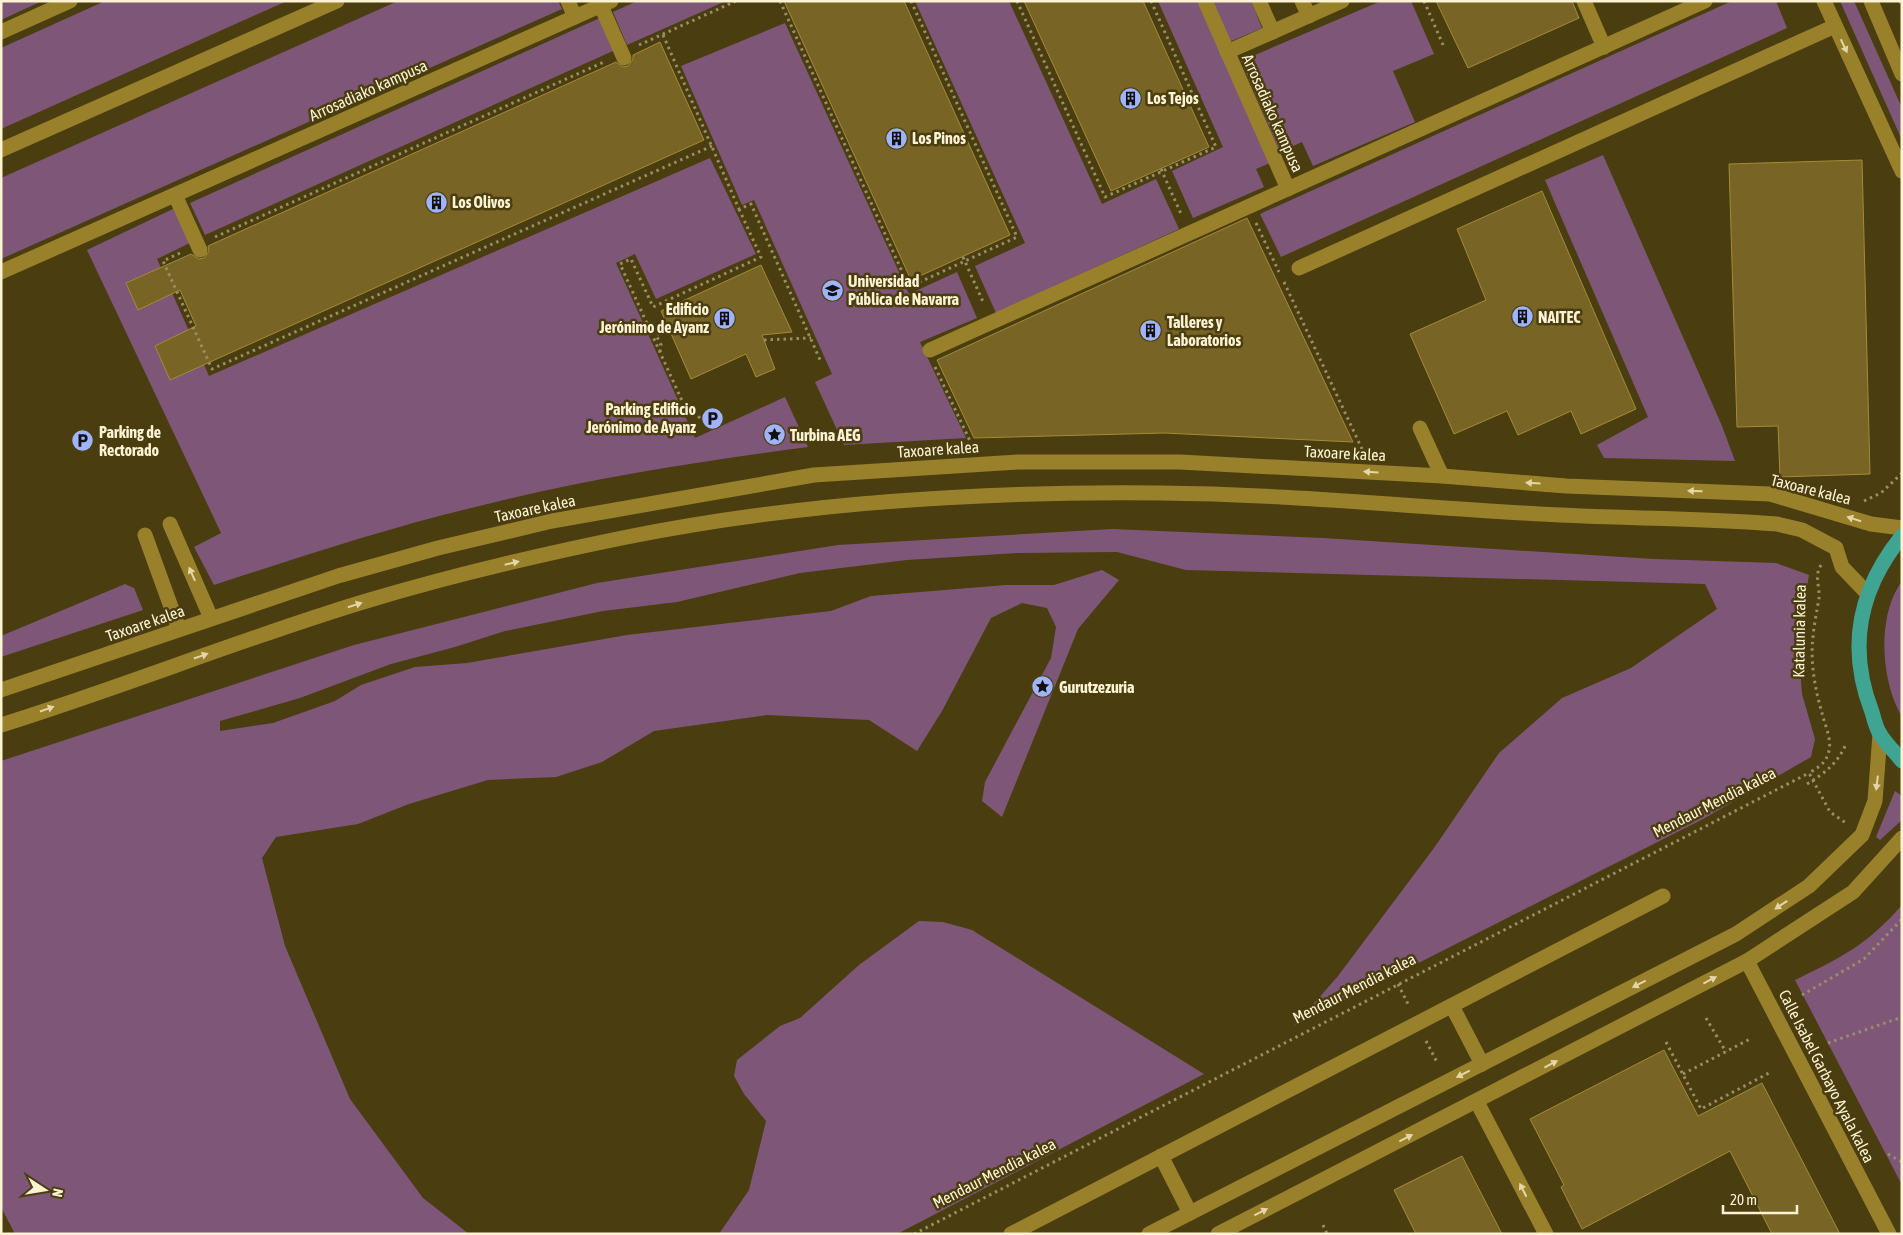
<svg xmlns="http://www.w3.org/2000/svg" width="1903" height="1235" font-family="'Asap Condensed',sans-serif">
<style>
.green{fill:#7e5778}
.building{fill:#786526;stroke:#a48b38}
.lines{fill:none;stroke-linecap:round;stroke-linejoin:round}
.path{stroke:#9a8e67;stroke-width:3;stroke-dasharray:2.5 4;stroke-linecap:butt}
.minor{stroke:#99812b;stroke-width:15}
.major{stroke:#40a492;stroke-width:15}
.oneway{fill:#e4d6a9}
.labels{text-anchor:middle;stroke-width:5;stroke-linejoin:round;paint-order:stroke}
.street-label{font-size:16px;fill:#fdf3d3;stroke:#4a3d10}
.poi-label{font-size:16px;font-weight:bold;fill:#fdf3d3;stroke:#4a3d10;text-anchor:start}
</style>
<rect width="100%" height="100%" fill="#4a3d10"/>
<!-- green -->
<g class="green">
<path d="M1,1H42L1,20Z"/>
<path d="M105,1H287L1,129V48Z"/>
<path d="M398,1H558L562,9L1,259V178Z"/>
<path d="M637,1H726L627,45L613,12Z"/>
<path d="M915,1H1009L1102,204L1156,179L1179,229L996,313L975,266L1025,243Z"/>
<path d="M1158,1H1198L1270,163L1256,169L1264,187L1193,218L1172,171L1223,147Z"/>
<path d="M1211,1H1251L1262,28L1229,42Z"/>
<path d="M1381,1H1411L1434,54L1393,71L1415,122L1313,166L1302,142L1280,152L1241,61Z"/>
<path d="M1732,1H1776L1787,28L1281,257L1260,214Z"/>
<path d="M1840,1H1854L1902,108V140Z"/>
<path d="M600,18L615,50L205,235L190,203Z"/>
<path d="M785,23L909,294L957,272L977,318L920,342L966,438L844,445L815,382L832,374L754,200L742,205L681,66Z"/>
<path d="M1603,155L1722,426L1735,461L1604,458L1597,445L1648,417L1545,180Z"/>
<path d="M710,158L756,254L656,299L635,254L616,263L695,438L785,397L808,447C693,462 579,480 467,509C381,530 297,558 214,585L194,547L221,533L87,250L175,208L192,242L157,259L209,376Z"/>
<path d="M1112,529L1323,538L1654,559L1776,563L1809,575L1798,639L1802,694L1815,739L1811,757L1703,819L1294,1026L1338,976L1434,848L1499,753L1562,698L1631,668L1717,609L1705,584L1186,570L1117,552L1017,553L907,560L800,573L677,602L603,611L505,631L455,647L391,664L300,698L220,721V731L273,723L335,701L361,685L415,667L467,663L627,635L831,611L871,596L1006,585H1054L1102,570L1119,580L1078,629L1002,817L982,801L985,782L1051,658L1056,627L1047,608L1022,603L991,618L942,711L917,751L869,720L767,715L654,731L602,762L556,777L488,780L409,804L358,824L276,837L262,858L285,946L350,1099L423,1198L469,1234H15L1,1207V761L354,645L597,583L838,545Z"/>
<path d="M1902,581V717C1881,682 1876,616 1902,581Z"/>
<path d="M125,584L134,588L143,610L1,657V636Z"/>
<path d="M1895,791L1902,796V820L1880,840L1876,837Z"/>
<path d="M1902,905V1185L1795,980C1842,957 1867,945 1902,905Z"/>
<path d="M919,921L943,922L972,930L1204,1074L897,1234H719L749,1190L766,1121L744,1094L734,1076L737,1060L780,1026L800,1018L859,965Z"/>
</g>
<!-- building -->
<g class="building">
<path d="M784,1H904L1010,235L911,280Z"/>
<path d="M1024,1H1143L1209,147L1111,191Z"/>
<path d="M1436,1H1572L1579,18L1468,68Z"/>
<path d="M660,42L704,140L170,380L155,346L196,326L180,290L138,310L126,283L191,254L199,259L204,258L209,251L208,246L616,62L623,67L628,66L633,59V55Z"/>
<path d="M1862,160L1870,474L1780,477L1778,426L1737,427L1729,164Z"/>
<path d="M1542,191L1636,409L1581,434L1571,411L1518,435L1507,411L1454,434L1410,334L1486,300L1457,229Z"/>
<path d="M1247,218L1353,442L1164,433L974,438L937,360Z"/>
<path d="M761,265L792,332L762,335L775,369L756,377L746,354L691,379L661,311Z"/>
<path d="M1664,1050L1698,1116L1762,1083L1840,1234H1772L1730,1151L1582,1229L1561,1187L1564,1185L1530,1119Z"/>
<path d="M1462,1156L1502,1234H1416L1394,1190Z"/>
</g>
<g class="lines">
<!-- path -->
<g class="path">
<path d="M780,1L909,287L1017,237L911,1"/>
<path d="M1017,1L1105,197L1216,147L1151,1"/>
<path d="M1424,1L1444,47"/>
<path d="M1900,1L1902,5"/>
<path d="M663,35L739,209L751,204L821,362"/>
<path d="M639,45L736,1"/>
<path d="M1161,169L1182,216"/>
<path d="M1256,223L1279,272"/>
<path d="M215,237L604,62"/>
<path d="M180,253L163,261L212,369L712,146"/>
<path d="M963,257L984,304"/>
<path d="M1284,282L1362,449"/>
<path d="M764,340L811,338"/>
<path d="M660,352L661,345L656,335L669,329"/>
<path d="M935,367L971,443"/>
<path d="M700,418L683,403L620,264L631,259L653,307L761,257L739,209"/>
<path d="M1864,501L1881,493L1902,473"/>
<path d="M1821,565C1814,576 1820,587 1819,598C1817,611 1814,624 1813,637C1810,662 1815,689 1822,713C1825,726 1833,741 1828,754C1825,764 1817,768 1809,773L1830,812L1846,823"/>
<path d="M1807,784C1825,773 1838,763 1846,744"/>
<path d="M1398,984L1409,1006"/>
<path d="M1802,995L1864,959L1902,919"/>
<path d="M1706,1018L1726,1052"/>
<path d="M1426,1041L1438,1064"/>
<path d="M1666,1042L1701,1109L1769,1073"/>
<path d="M1828,1043L1902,1017"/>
<path d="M1683,1074L1752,1038"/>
<path d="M1888,1154L1902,1162"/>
<path d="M1323,1225L1327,1234"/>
<path d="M914,1234L1809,773"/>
</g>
<!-- minor -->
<g class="minor">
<path d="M568,1L575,17"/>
<path d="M1205,1L1288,189"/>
<path d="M1259,1L1273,32"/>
<path d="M1302,1L1309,16"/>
<path d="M1584,1L1604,47"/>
<path d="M1824,1L1902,171"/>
<path d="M1871,1L1902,74"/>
<path d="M601,6L624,58"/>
<path d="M1,32L70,1"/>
<path d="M1227,52L1342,1"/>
<path d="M1,150L337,1"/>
<path d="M175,195L200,250"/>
<path d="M1299,268L1835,26"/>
<path d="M1,272L611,1"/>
<path d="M930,350L1705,1"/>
<path d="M1420,428L1442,476"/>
<path d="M170,524L211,618"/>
<path d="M145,535L179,629"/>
<path d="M1,690L338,576L438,548L552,521L814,475L1018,462H1180L1442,476L1566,486L1770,494L1871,524L1902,528"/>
<path d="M1,725C123,687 241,639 363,602C449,576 538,555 627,537C802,502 982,491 1160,493C1281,494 1402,506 1523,513C1607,519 1693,517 1777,524L1802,530L1836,548L1842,567L1867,593"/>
<path d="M1747,961L1889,1234"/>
<path d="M1452,1006L1482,1064"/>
<path d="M1477,1102L1546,1234"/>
<path d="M1161,1156L1190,1213"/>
<path d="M1011,1234L1663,896"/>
<path d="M1149,1234L1736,934L1809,886L1862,835L1875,801L1880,734"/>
<path d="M1218,1234L1747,961L1853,892L1902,838"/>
</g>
<!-- major -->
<path class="major" d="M1902,536C1859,589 1847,648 1872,712C1874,719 1876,728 1880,734C1886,744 1895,752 1902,761"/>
</g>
<!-- one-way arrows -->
<defs><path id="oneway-solid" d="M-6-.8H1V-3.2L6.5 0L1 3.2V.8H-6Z" transform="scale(1.25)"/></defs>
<g class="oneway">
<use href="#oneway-solid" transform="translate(1844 46) rotate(65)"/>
<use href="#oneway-solid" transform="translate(1371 472) rotate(-177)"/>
<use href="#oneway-solid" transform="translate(1533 483) rotate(-176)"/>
<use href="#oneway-solid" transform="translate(1695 491) rotate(-178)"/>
<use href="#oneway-solid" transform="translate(1854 519) rotate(-162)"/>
<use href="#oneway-solid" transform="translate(512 563) rotate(-13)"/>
<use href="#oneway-solid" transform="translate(192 574) rotate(-114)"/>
<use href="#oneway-solid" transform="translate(355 605) rotate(-18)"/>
<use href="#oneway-solid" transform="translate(201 656) rotate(-19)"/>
<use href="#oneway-solid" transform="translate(47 709) rotate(-19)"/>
<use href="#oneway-solid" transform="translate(1877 783) rotate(97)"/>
<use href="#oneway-solid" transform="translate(1781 905) rotate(147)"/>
<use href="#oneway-solid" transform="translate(1710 980) rotate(-28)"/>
<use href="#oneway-solid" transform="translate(1639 984) rotate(153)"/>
<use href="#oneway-solid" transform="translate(1551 1064) rotate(-28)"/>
<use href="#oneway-solid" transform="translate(1463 1074) rotate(153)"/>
<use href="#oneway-solid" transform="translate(1406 1138) rotate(-27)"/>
<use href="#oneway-solid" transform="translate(1523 1190) rotate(-117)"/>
<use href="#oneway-solid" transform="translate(1261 1212) rotate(-27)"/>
</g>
<!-- icons -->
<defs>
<symbol id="building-disc" viewBox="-11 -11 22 22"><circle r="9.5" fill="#a0b3fd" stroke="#4a3d10"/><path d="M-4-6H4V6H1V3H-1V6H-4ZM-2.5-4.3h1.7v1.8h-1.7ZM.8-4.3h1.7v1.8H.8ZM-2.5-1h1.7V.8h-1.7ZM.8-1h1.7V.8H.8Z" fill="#111"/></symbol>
<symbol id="university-disc" viewBox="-11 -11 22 22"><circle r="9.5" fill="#a0b3fd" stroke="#4a3d10"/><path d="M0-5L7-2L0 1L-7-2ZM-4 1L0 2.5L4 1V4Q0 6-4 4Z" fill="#111"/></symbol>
<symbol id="parking-disc" viewBox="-11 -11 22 22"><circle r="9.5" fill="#a0b3fd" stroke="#4a3d10"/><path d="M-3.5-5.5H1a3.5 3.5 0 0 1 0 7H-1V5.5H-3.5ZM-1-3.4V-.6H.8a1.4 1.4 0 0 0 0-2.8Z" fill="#111"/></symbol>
<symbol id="sight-disc" viewBox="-11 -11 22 22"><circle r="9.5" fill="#a0b3fd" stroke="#4a3d10"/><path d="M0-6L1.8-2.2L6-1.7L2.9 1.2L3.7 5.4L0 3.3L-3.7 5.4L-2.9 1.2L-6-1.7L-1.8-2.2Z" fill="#111"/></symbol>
</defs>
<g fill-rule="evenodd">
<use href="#building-disc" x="1118" y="86" width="25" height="25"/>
<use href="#building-disc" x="884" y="126" width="25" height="25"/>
<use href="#building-disc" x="424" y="190" width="25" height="25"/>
<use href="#university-disc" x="820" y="278" width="25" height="25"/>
<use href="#building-disc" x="1510" y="304" width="25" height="25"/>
<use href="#building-disc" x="712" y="306" width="25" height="25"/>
<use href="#building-disc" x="1138" y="318" width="25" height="25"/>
<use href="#parking-disc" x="700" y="406" width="25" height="25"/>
<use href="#sight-disc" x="762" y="422" width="25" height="25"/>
<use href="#parking-disc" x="70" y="428" width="25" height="25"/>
<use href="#sight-disc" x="1030" y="674" width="25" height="25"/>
</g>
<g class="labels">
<!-- street labels -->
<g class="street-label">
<text transform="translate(368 90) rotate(-24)" y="6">Arrosadiako kampusa</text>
<text transform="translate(1273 113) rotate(66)" y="6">Arrosadiako kampusa</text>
<text transform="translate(938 449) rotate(-4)" y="6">Taxoare kalea</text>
<text transform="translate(1345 453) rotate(3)" y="6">Taxoare kalea</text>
<text transform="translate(1811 489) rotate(14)" y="6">Taxoare kalea</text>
<text transform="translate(535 508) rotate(-12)" y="6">Taxoare kalea</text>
<text transform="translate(145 623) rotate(-19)" y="6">Taxoare kalea</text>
<text transform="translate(1799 631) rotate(-89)" y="6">Katalunia kalea</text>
<text transform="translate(1714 802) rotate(-27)" y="6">Mendaur Mendia kalea</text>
<text transform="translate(1354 988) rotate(-27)" y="6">Mendaur Mendia kalea</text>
<text transform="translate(1827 1076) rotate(63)" y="6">Calle Isabel Garbayo Ayala kalea</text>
<text transform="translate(994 1173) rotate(-27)" y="6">Mendaur Mendia kalea</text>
</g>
<!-- poi labels -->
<g class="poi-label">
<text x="1147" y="104">Los Tejos</text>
<text x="912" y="144">Los Pinos</text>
<text x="452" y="208">Los Olivos</text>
<text x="848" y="287">Universidad<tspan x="848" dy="18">Pública de Navarra</tspan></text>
<text x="709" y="315" text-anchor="end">Edificio<tspan x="709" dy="18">Jerónimo de Ayanz</tspan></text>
<text x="1538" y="323">NAITEC</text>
<text x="1167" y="328">Talleres y<tspan x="1167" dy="18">Laboratorios</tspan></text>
<text x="696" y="415" text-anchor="end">Parking Edificio<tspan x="696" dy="18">Jerónimo de Ayanz</tspan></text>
<text x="99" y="438">Parking de<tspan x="99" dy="18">Rectorado</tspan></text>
<text x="790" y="441">Turbina AEG</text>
<text x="1059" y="693">Gurutzezuria</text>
</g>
</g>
<!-- border -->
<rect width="1903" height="1235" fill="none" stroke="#fdf3d3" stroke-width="5"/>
<!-- north arrow -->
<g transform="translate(45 1190) rotate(102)" stroke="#4a3d10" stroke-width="4" paint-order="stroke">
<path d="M0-4L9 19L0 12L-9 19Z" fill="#fdf3d3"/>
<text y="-8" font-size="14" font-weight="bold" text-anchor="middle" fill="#fdf3d3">N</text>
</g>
<!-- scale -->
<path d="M1723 1205v8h74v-8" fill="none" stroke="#fdf3d3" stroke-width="2.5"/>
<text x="1730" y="1205" font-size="15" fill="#fdf3d3" stroke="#4a3d10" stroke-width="4" paint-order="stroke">20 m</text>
</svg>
